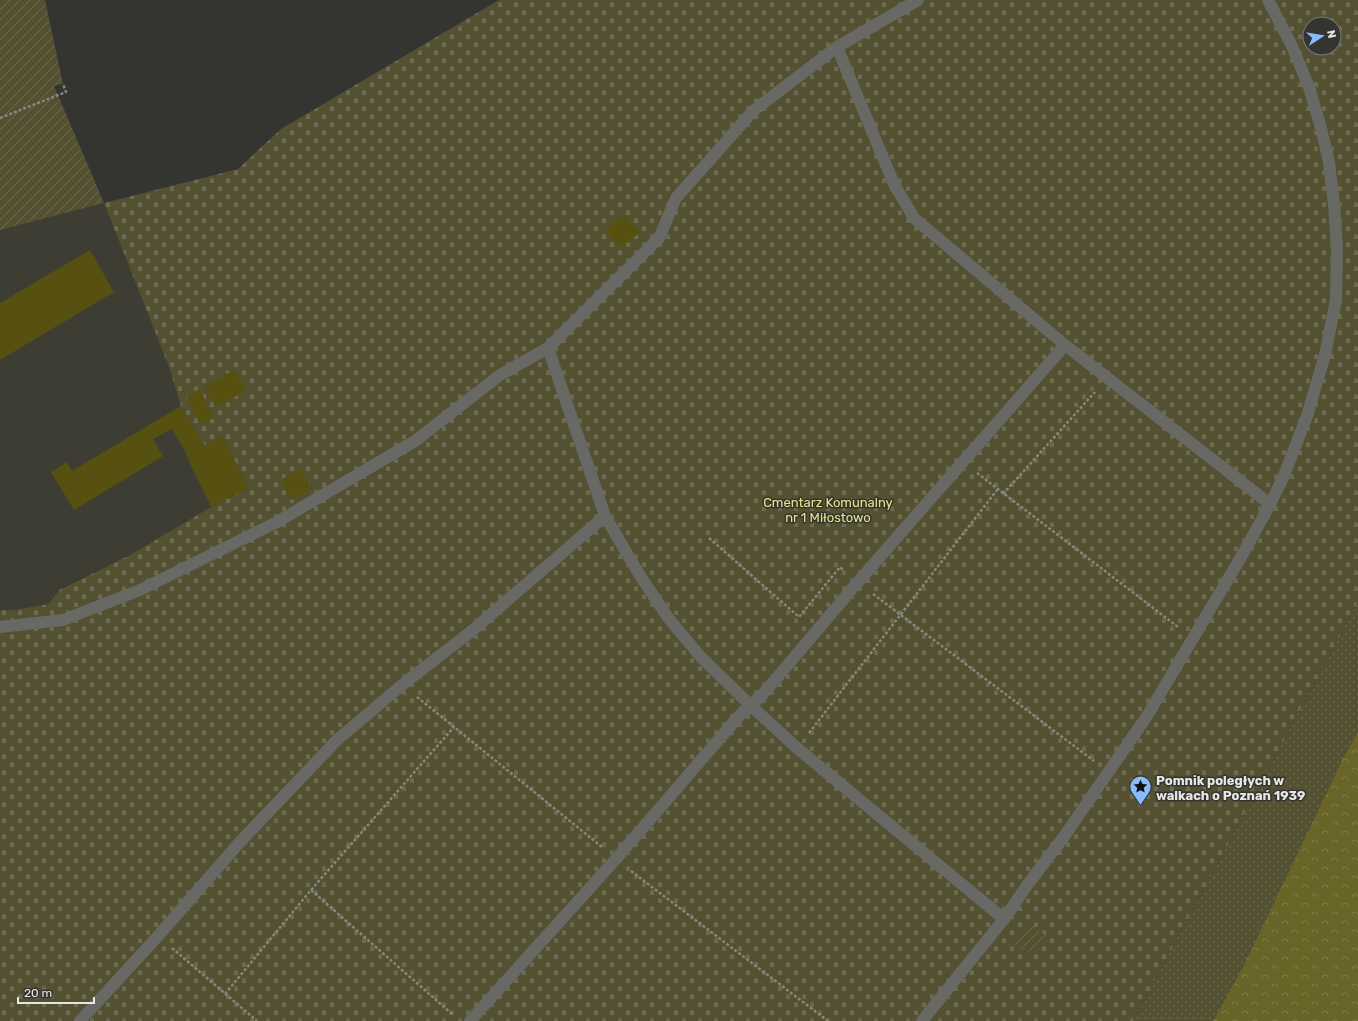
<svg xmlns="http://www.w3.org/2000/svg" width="1358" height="1021" font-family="Rubik,sans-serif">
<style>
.built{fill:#3e3d34}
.grass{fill:url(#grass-dots)}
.forest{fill:url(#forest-crowns)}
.cemetery{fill:url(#cemetery-stones);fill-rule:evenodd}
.garden{fill:url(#garden-furrows)}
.building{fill:#565111}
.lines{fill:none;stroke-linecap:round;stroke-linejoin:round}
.path{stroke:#868683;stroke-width:2.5;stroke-dasharray:3 2;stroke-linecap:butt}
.street{stroke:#686864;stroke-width:12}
.labels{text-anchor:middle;stroke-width:3;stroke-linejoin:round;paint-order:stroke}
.park-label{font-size:13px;fill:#e9e48a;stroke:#343430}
.poi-label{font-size:13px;font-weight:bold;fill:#e6e6e4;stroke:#343430;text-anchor:start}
</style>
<defs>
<pattern id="grass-dots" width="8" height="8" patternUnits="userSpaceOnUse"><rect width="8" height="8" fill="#535131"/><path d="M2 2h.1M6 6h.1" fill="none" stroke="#6c6a4f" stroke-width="1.8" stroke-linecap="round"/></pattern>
<pattern id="forest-crowns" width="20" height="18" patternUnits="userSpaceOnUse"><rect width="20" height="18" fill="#696528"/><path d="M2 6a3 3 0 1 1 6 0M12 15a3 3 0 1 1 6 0" fill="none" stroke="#7e7b47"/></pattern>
<pattern id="cemetery-stones" width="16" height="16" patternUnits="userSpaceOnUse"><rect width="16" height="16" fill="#535131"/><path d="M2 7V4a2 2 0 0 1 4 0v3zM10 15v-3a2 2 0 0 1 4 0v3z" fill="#6c6a4f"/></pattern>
<pattern id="garden-furrows" width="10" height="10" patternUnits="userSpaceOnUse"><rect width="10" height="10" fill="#535131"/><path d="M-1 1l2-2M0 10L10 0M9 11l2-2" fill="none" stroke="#6c6a4f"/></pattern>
</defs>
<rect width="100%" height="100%" fill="#343430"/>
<!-- built -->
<path class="built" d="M104,203L169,367L181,406L223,437L248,488L211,507L132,554L59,589L49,604L14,610H0V230Z"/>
<!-- grass -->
<path class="grass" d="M1358,602V732L1343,758L1243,967L1213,1021H1133Z"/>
<!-- forest -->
<path class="forest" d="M1358,732V1021H1213L1243,967L1343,758Z"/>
<!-- cemetery -->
<path class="cemetery" d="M499,0H1358V602L1133,1021H0V610H14L49,604L59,590L132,554L211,507L248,488L223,437L205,446L181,406L169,367L104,203L238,169L281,129ZM1310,24H1334V48H1310Z"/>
<!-- garden -->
<g class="garden">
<path d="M0,0H45L63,84L54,86L104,203L0,230Z"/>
<path d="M1029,922L1045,935L1030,955L1013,943Z"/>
</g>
<!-- building -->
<g class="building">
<path d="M624,214L640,232L621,248L605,230Z"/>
<path d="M90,250L114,292L0,360V303Z"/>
<path d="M235,369L247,390L216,408L204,387Z"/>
<path d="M200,389L214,418L200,425L186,396Z"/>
<path d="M181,406L205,446L223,437L248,488L211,507L186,455H187L172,429L153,439L163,456L74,510L51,472L67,462L72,471Z"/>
<path d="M301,469L312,489L291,500L280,480Z"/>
</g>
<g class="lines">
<!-- path -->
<g class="path">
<path d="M0,118L66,92L63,84"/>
<path d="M977,473L1178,627"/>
<path d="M1003,494L1095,392"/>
<path d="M709,538L799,617L840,567L844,571"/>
<path d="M873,594L1094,761"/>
<path d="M417,697L602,847"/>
<path d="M809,733L997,490"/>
<path d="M631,871L828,1021"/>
<path d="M311,890L452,1014"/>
<path d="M172,948L257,1021"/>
<path d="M225,994L311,890L454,727"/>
</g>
<!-- street -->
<g class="street">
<path d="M837,47L894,184L914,218L1065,345L1270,504"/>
<path d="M605,516L639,574L669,619L700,656L750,705L797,748L1004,919"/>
<path d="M0,627L63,620L140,590L277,522L415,441L500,375L548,348L659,238L676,198L753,111L837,47L918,0"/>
<path d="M80,1021L158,936L239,843L337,740L402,685L473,630L605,516L548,348"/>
<path d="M470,1021L616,859L739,716L763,694L858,582L1065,345"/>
<path d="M922,1021L1004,919L1028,884L1063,838L1147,716L1244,552L1270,504L1283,478L1307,416L1325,355L1336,300L1337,248L1334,205L1329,162L1321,128L1309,87L1291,44L1268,0"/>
</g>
</g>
<!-- icons -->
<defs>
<symbol id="sight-pin" viewBox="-11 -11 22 30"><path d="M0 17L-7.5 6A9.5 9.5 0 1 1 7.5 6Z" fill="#88bafc" stroke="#343430"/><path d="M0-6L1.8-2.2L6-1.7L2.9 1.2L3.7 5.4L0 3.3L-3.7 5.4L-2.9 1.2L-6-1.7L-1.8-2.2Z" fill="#111"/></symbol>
</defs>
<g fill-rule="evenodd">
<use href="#sight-pin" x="1128" y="774" width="25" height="34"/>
</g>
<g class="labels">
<!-- park labels -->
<g class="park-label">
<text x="828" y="507">Cmentarz Komunalny<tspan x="828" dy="15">nr 1 Miłostowo</tspan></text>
</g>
<!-- poi labels -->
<g class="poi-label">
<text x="1156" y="785">Pomnik poległych w<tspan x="1156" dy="15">walkach o Poznań 1939</tspan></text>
</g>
</g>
<!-- north arrow -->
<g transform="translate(1322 36) rotate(78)"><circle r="19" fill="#343430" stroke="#7b7b78"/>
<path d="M0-3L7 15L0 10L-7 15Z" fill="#88bafc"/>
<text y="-6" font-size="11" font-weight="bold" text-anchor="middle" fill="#e6e6e4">N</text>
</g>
<!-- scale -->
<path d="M18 997v6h76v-6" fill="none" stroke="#e6e6e4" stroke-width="2"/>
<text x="24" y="997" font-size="12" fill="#e6e6e4" stroke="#343430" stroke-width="3" paint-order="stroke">20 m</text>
</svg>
